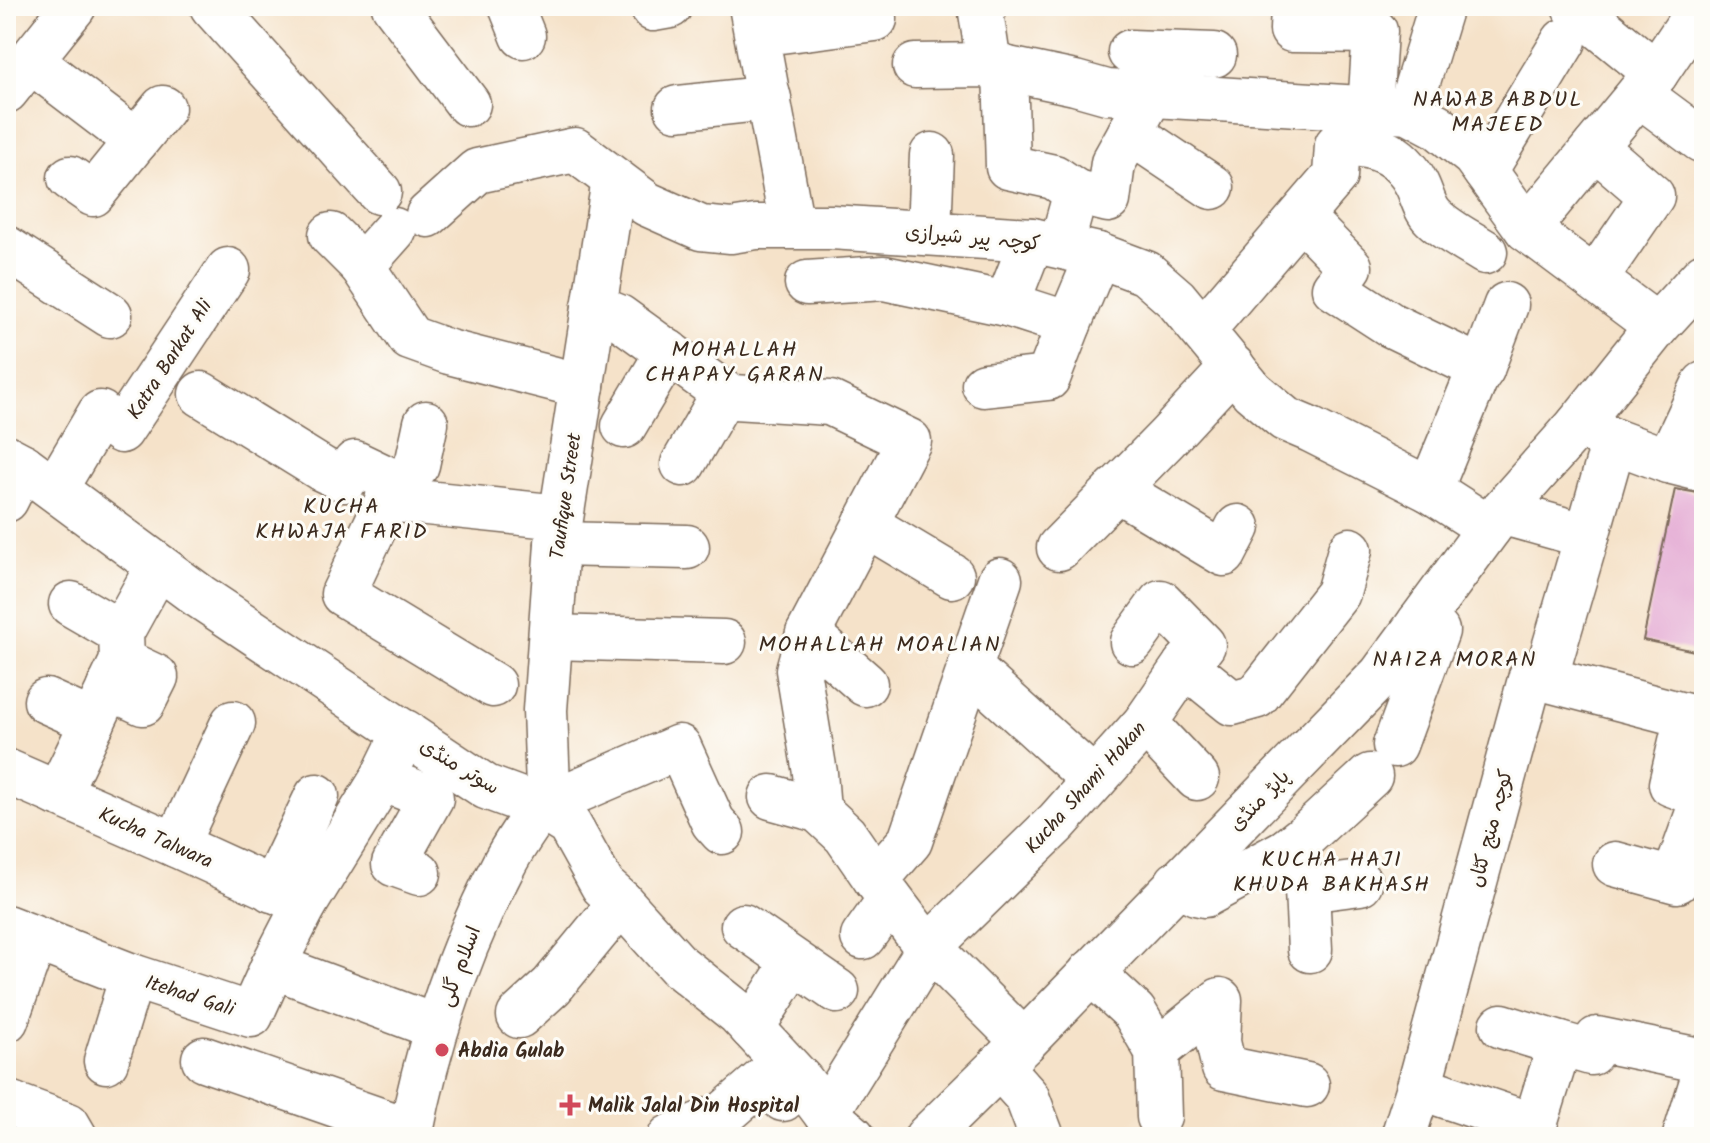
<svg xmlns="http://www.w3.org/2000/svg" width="1710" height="1143" font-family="Kalam,'Playpen Sans Arabic',sans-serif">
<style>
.building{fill:#e5add5}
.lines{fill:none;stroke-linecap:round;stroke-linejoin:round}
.minor-casing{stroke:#7c6a5a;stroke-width:47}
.minor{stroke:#fff;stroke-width:44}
.poi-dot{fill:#d1495b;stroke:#fdfcf7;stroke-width:3}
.labels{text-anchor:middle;stroke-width:6;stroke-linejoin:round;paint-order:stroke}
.street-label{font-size:20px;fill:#3b2a1e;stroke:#fdfcf7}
.poi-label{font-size:20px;font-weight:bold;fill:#3b2a1e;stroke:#fdfcf7;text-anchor:start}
.neighbourhood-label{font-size:22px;letter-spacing:2px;fill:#3b2a1e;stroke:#fdfcf7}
</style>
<rect width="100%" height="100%" fill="#fdfcf7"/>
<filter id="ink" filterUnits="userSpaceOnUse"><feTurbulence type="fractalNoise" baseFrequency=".0125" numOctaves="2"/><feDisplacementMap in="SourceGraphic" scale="16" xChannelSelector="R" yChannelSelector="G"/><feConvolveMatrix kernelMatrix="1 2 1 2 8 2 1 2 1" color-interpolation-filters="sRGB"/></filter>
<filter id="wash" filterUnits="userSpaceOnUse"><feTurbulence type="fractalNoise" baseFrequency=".006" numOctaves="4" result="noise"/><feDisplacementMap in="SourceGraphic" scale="32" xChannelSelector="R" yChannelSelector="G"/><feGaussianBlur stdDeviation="1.8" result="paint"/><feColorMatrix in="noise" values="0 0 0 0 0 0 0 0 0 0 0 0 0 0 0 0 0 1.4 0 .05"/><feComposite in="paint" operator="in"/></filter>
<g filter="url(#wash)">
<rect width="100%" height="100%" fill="#f5e2c9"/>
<g id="blocks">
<!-- building -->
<path class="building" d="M1675,489L1704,494V653L1643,640Z"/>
</g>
</g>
<g filter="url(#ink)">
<use href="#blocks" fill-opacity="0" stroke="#7c6a5a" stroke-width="2"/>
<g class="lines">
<defs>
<g id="minor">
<path d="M212,6L379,192"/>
<path d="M394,6L468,104"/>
<path d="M511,6L523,36"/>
<path d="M751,6L792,226"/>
<path d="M980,6L989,65"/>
<path d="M1293,6L1292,30L1375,31L1370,110"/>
<path d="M1574,6L1656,73"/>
<path d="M653,9L670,6"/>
<path d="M757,34L875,19"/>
<path d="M1130,52L1214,55"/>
<path d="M31,61L136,141L93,194L70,178"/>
<path d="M915,66L989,65L1075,83L1107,92L1409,111L1437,126L1474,156L1527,229L1657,326"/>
<path d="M1005,68L1008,167L1054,177L1076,192"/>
<path d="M6,91L74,6"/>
<path d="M1639,94L1701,140"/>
<path d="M677,108L769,98"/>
<path d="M1409,111L1441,6"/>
<path d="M1130,132L1212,187"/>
<path d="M136,141L163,108"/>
<path d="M1595,147L1652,196L1595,279"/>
<path d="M1485,171L1564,41"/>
<path d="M428,215L477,171L575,150L647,204L701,228L731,231L756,227H831L1032,240L1098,255L1146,273L1176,299L1252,391L1285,419L1311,430L1430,490L1489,528"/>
<path d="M1301,217L1350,267L1334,288L1391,325L1482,369"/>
<path d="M1527,229L1656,73L1701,6"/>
<path d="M394,230L362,266L410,338L449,352L582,386"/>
<path d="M929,233L932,155"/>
<path d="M331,235L362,266"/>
<path d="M1032,240L1007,304L1069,324L1098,255"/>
<path d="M1061,246L1076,192L1108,200L1113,163L1151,95"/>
<path d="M6,248L110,315"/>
<path d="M807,283L884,278L1007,304"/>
<path d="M594,307L619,317L724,393L734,397L830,403L909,441L808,634L798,670L815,773L818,810L845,835L876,880L920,938L1024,1042"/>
<path d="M1203,330L1335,176L1337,145C1371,141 1400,152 1416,183C1422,194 1424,208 1433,217C1447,231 1468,241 1485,252"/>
<path d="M984,385L1048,378L1069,324"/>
<path d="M201,394L322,469L345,480L355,463L401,485"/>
<path d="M1578,425L1657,326L1704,275"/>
<path d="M624,426L668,352"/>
<path d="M1614,441L1668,461L1704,470"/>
<path d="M6,457L23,466L199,596L486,787L540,807L569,825L603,886L621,902L679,966L738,1013L802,1082L826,1114L853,1137"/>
<path d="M1668,461L1704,384"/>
<path d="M683,464L724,393"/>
<path d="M55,489L100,413L121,431L228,270"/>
<path d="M1116,489L1224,554L1238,527"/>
<path d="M1430,490L1476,378L1482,369L1506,305"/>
<path d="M388,499L417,465L426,423"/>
<path d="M6,500L23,466"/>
<path d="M865,524L952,576"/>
<path d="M557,544L687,547"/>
<path d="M1059,548L1167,438L1233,367"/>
<path d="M71,604L121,633"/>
<path d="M808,634L865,684"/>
<path d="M552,637L724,642"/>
<path d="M1132,642L1161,602L1203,645L1185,665"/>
<path d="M970,668L1094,780"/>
<path d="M1545,679L1687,716L1671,784L1704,796L1680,863L1704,872"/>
<path d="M493,685L343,594L388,499L560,517"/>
<path d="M109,687L143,703L156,677L122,661"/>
<path d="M46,701L93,722"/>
<path d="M1145,723L1197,778"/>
<path d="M1395,745L1437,631L1419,623"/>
<path d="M6,771L176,845L305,904"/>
<path d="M382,779L431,798L394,864L419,873"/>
<path d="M58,794L122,661L121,633L158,566"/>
<path d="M771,797L818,810"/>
<path d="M549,803L679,747L713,822L722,832"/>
<path d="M549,813L545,710L557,544L614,180"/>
<path d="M176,845L233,723"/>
<path d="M1286,851L1307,890L1360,883"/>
<path d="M1615,864L1677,881L1680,863"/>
<path d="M876,880L910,841L1000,580"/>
<path d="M1177,883L1196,893L1205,895L1286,851L1305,836L1370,776"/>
<path d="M272,890L317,796"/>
<path d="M1307,890L1310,950"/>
<path d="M743,926L837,991"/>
<path d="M6,927L132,976L251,1015L273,966L436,1027"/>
<path d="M863,937L890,899"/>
<path d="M273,966L305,904L382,779L405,732"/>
<path d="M1091,972L1134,1012L1157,1051L1220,1000L1218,1042L1224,1068L1307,1085"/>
<path d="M519,1016L552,986L621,902"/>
<path d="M6,1020L35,939"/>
<path d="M1502,1026L1560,1044"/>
<path d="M752,1028L794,962"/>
<path d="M1157,1051L1159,1117"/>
<path d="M204,1059L411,1131"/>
<path d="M106,1061L132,976"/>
<path d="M999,1066L1027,1097L1042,1137"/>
<path d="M1419,1087L1534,1126"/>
<path d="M6,1102L68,1125L75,1137"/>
<path d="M826,1114L930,946L1057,822L1145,723L1185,665L1232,703L1257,696L1338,593L1350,550"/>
<path d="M1685,1136L1704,1075"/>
<path d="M410,1137C428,1042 459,950 504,864C514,844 528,826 540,807"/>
<path d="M670,1137L724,1114L768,1076L783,1099L800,1083"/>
<path d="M927,1137L1024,1042L1381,675L1501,512L1578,425L1614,441L1587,536L1501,512"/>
<path d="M1403,1137L1419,1087L1531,676L1545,679L1587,536"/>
<path d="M1531,1137L1560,1044L1591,1053L1597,1039L1704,1061"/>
</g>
</defs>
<!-- minor casing -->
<use href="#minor" class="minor-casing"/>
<!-- minor -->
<use href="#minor" class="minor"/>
</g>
</g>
<!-- markers -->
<g class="poi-dot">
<circle cx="442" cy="1050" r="8"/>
<path d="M566 1093h8v8h8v8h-8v8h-8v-8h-8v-8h8z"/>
</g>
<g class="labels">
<!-- street labels -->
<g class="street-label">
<text transform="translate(973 237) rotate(5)" y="7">کوچہ پیر شیرازی</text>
<text transform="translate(169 359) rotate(-57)" y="7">Katra Barkat Ali</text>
<text transform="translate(565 496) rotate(-82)" y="7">Taufique Street</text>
<text transform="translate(460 766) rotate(31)" y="7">سوتر منڈی</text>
<text transform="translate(1085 787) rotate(-48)" y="7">Kucha Shami Hokan</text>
<text transform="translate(1259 800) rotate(-46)" y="7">پاپڑ منڈی</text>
<text transform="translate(1490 828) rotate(-75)" y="7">کوچہ منج کٹاں</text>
<text transform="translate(156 837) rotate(24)" y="7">Kucha Talwara</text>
<text transform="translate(459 966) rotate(-69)" y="7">اسلام گلی</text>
<text transform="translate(190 995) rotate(18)" y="7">Itehad Gali</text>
</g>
<!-- poi labels -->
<g class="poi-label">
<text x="458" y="1057">Abdia Gulab</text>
<text x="588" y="1112">Malik Jalal Din Hospital</text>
</g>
<!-- neighbourhood labels -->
<g class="neighbourhood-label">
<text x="1498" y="106">NAWAB ABDUL<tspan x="1498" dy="25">MAJEED</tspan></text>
<text x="735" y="356">MOHALLAH<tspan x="735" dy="25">CHAPAY GARAN</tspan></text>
<text x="342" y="513">KUCHA<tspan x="342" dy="25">KHWAJA FARID</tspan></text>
<text x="880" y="651">MOHALLAH MOALIAN</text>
<text x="1455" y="666">NAIZA MORAN</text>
<text x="1332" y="866">KUCHA HAJI<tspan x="1332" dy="25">KHUDA BAKHASH</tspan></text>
</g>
</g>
<!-- margin -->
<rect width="1710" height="1143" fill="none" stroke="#fdfcf7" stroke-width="32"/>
</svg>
